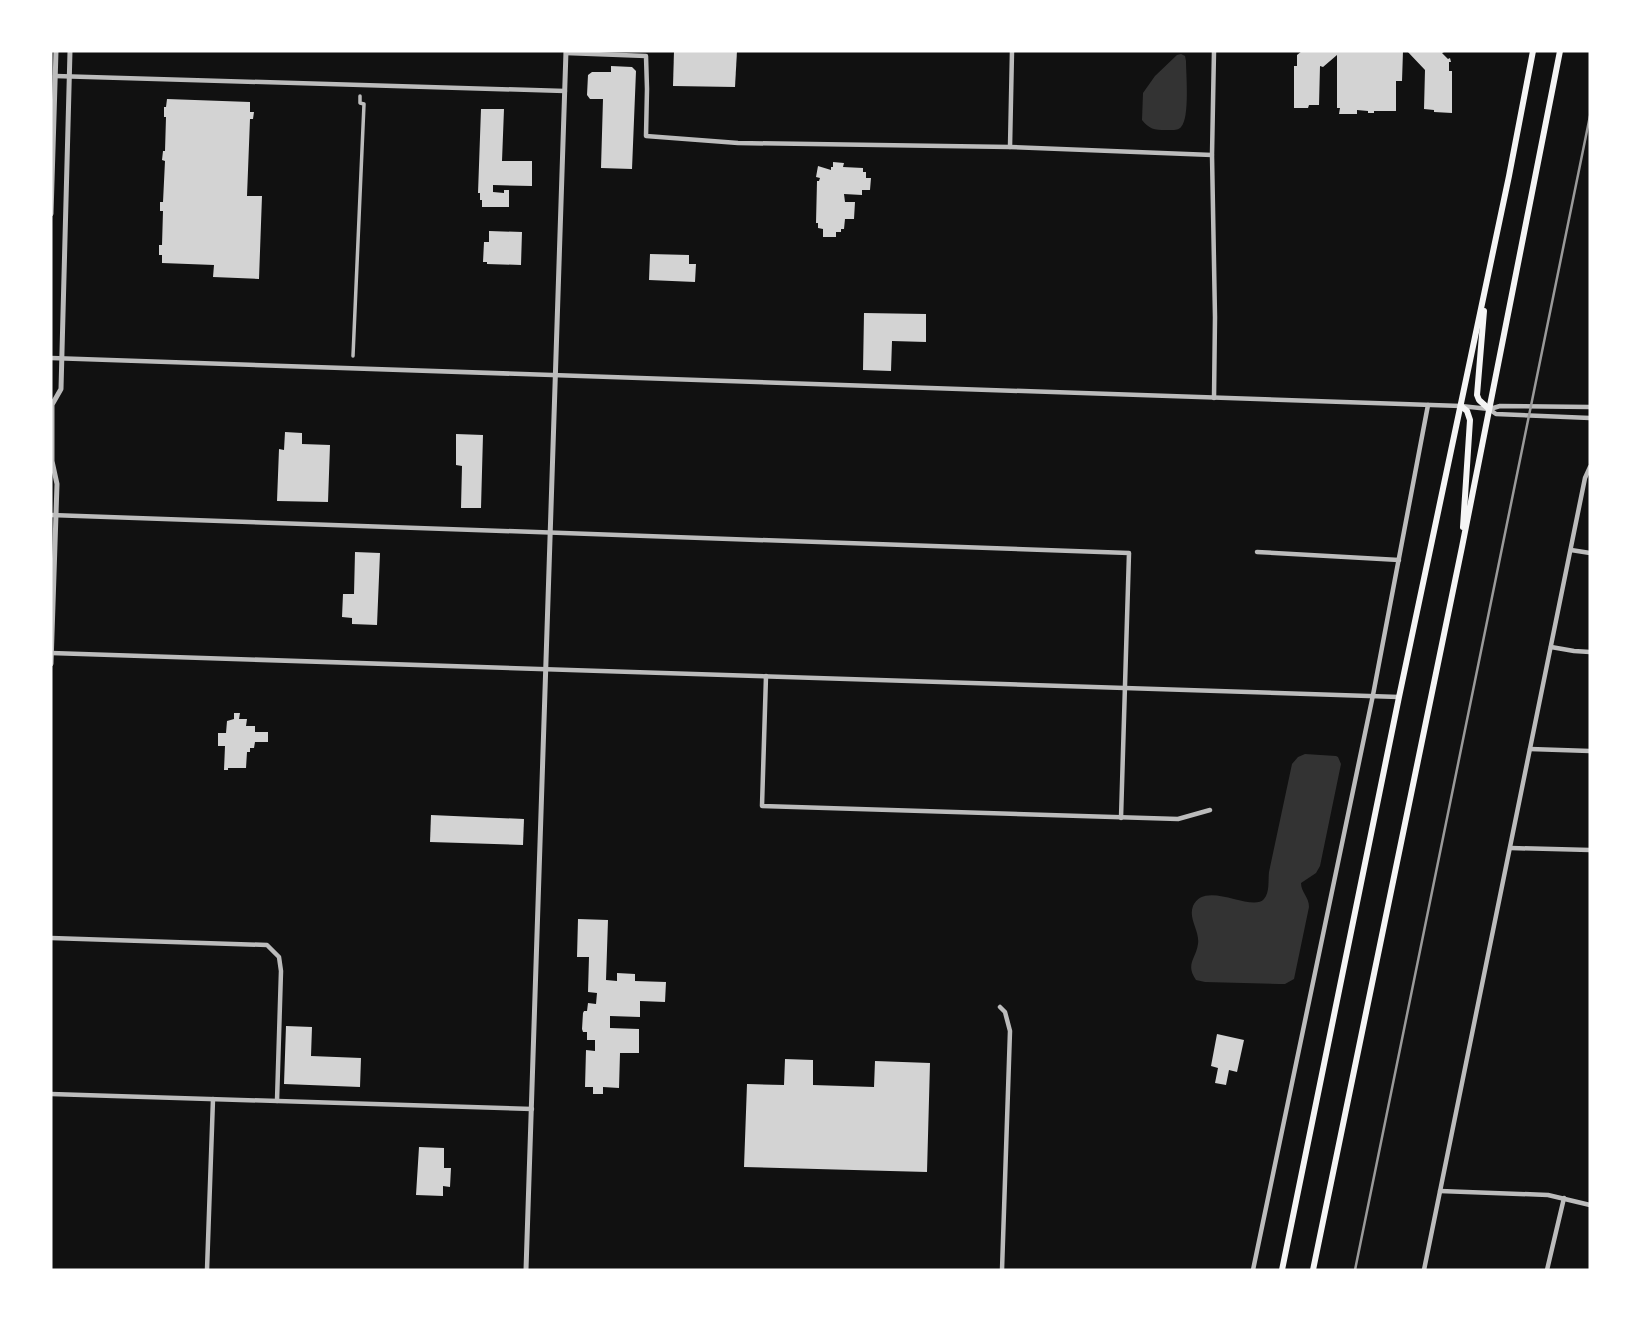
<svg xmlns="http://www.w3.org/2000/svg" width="1641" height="1321" font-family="Georgia,serif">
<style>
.water{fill:#333}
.building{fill:#d3d3d3}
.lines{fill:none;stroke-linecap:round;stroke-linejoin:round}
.pedestrian{stroke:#bcbcbc;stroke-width:3.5}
.minor{stroke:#bcbcbc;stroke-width:4.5}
.tertiary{stroke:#bcbcbc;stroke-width:5}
.secondary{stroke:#f5f5f5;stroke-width:6}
.rail{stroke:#9a9a9a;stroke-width:2.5}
</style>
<rect width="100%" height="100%" fill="#111"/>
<!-- water -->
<g class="water">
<path d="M1181,54L1185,56L1186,61C1186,74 1190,118 1181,127C1178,131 1171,130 1166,130C1154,130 1149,129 1142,120L1143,93L1155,76L1177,55Z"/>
<path d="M1305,754L1336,756L1338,757L1341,764L1320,866L1316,873L1301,883C1301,892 1309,897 1309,907L1294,979L1285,984H1279L1205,982L1196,980C1185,964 1196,959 1198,944C1200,931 1188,919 1193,906C1205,879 1252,913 1264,899C1270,892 1268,880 1269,872L1292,764L1298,757Z"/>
</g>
<!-- building -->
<g class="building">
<path d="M674,51H737L735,87L673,86Z"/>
<path d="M1302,51H1403L1402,81H1396V111H1374V113H1368V111L1357,110V114H1339L1340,108H1337V55L1323,67L1320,66L1319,105H1309L1308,108H1294V66H1297V55Z"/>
<path d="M1407,51H1446L1442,53L1448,59L1450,58L1451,62H1449V71H1452V113L1434,112V110L1424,109L1425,70Z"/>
<path d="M611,66L632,67L636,71L632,169L601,168L603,99H590L587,95L588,75L592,72H611Z"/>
<path d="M167,99L250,102V112H254L253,119H250L247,196H262L259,279L213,277L214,265L162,263V255H159V245H162L163,211H160V202H163L165,161L162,160L163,151H165L166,117H164V107H166Z"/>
<path d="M481,109H504L502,161H532V186L493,185V192L504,193V190H509V207H482V200H480V193H478Z"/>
<path d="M833,162L844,163L843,167L863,168V172H866V178H871L870,190H862V195L844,194L845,202H855L854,219H845L844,229H841V232H836V237H823V229L818,228V223H816L817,181H819L820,178L816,177L818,166L831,170V167H833Z"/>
<path d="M489,231L522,232L521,265L487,264V262H483L484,242H489Z"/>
<path d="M650,254L689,255V264H696L695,282L649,280Z"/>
<path d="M864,313L926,314V342L892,341L891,371L863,370Z"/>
<path d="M285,432L302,433V444L330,445L328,502L277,501L279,449L284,450Z"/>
<path d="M456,434L483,435L481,508H461L462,466L456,465Z"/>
<path d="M355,552L380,553L377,625L352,624V618L342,617L343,594H354Z"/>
<path d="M234,713H240L239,719H247L246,726H255V732H268V742H255L254,748H250V752H247L246,768H228V770H224L225,746H218V733H226L227,721L234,719Z"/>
<path d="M431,815L524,819L523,845L430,842Z"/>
<path d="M578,919L608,920L606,980L617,981V973L635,974V981L666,982L665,1002L640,1001V1017L610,1016V1028L639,1029V1053H620L619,1088L603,1087V1094H593V1087H585L586,1050L595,1051V1040H587V1032H583L582,1029L583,1013L584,1011H587L588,1003L596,1004L597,993L588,992L589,957H577Z"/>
<path d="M286,1026L312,1027L311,1056L361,1058L360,1087L284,1084Z"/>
<path d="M1217,1034L1244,1040L1237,1072L1229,1070L1226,1085L1215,1083L1218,1068L1211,1066Z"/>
<path d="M785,1059L813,1060V1085L874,1087L875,1061L930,1063L927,1172L744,1167L747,1084L784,1085Z"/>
<path d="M419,1147L444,1148V1168H451L450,1187L443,1186V1196L416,1195Z"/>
</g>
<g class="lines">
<!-- pedestrian -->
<path class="pedestrian" d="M353,356L364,104L360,103V96"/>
<!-- minor -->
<g class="minor">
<path d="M566,53L646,56L647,89L646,136L738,143L1010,147L1212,155"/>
<path d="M55,76L565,91"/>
<path d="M1010,147L1012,51"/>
<path d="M51,358L1461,406L1489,409L1496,414L1590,418"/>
<path d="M1214,398L1215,317L1212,155L1214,51"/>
<path d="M1490,409L1500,406L1590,407"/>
<path d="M51,515L1129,553L1121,818"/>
<path d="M1571,550L1590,553"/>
<path d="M1257,552L1399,560"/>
<path d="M1551,647L1574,651L1590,652"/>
<path d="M51,653L1399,697"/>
<path d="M766,676L762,806L1178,819L1210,810"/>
<path d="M1530,749L1590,751"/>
<path d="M1511,848L1590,850"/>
<path d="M51,938L267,945L279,957L281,971L277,1101"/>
<path d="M1000,1007L1005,1012L1010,1031L1002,1270"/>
<path d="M51,1094L532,1109"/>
<path d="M1440,1191L1548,1195L1590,1205"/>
<path d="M207,1270L213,1099"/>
<path d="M1253,1270L1373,695L1428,405"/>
<path d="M1424,1270L1585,478L1590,467"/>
<path d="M1547,1270L1564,1198"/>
</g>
<!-- tertiary -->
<g class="tertiary">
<path d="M51,214L56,51"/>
<path d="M53,403L61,389L70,51"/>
<path d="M51,664L57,484L52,461V402"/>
<path d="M526,1270L566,51"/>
</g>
<!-- secondary -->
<g class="secondary">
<path d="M1484,311L1477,395L1479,400L1489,409"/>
<path d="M1461,406L1467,411L1470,420L1463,527"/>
<path d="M1282,1270L1399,697L1509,176L1533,51"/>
<path d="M1313,1270L1462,547L1560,51"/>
</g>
<!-- rail -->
<path class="rail" d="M1355,1270L1590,116"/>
</g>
<!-- border -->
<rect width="1641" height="1321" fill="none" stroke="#ffffff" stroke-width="105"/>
</svg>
